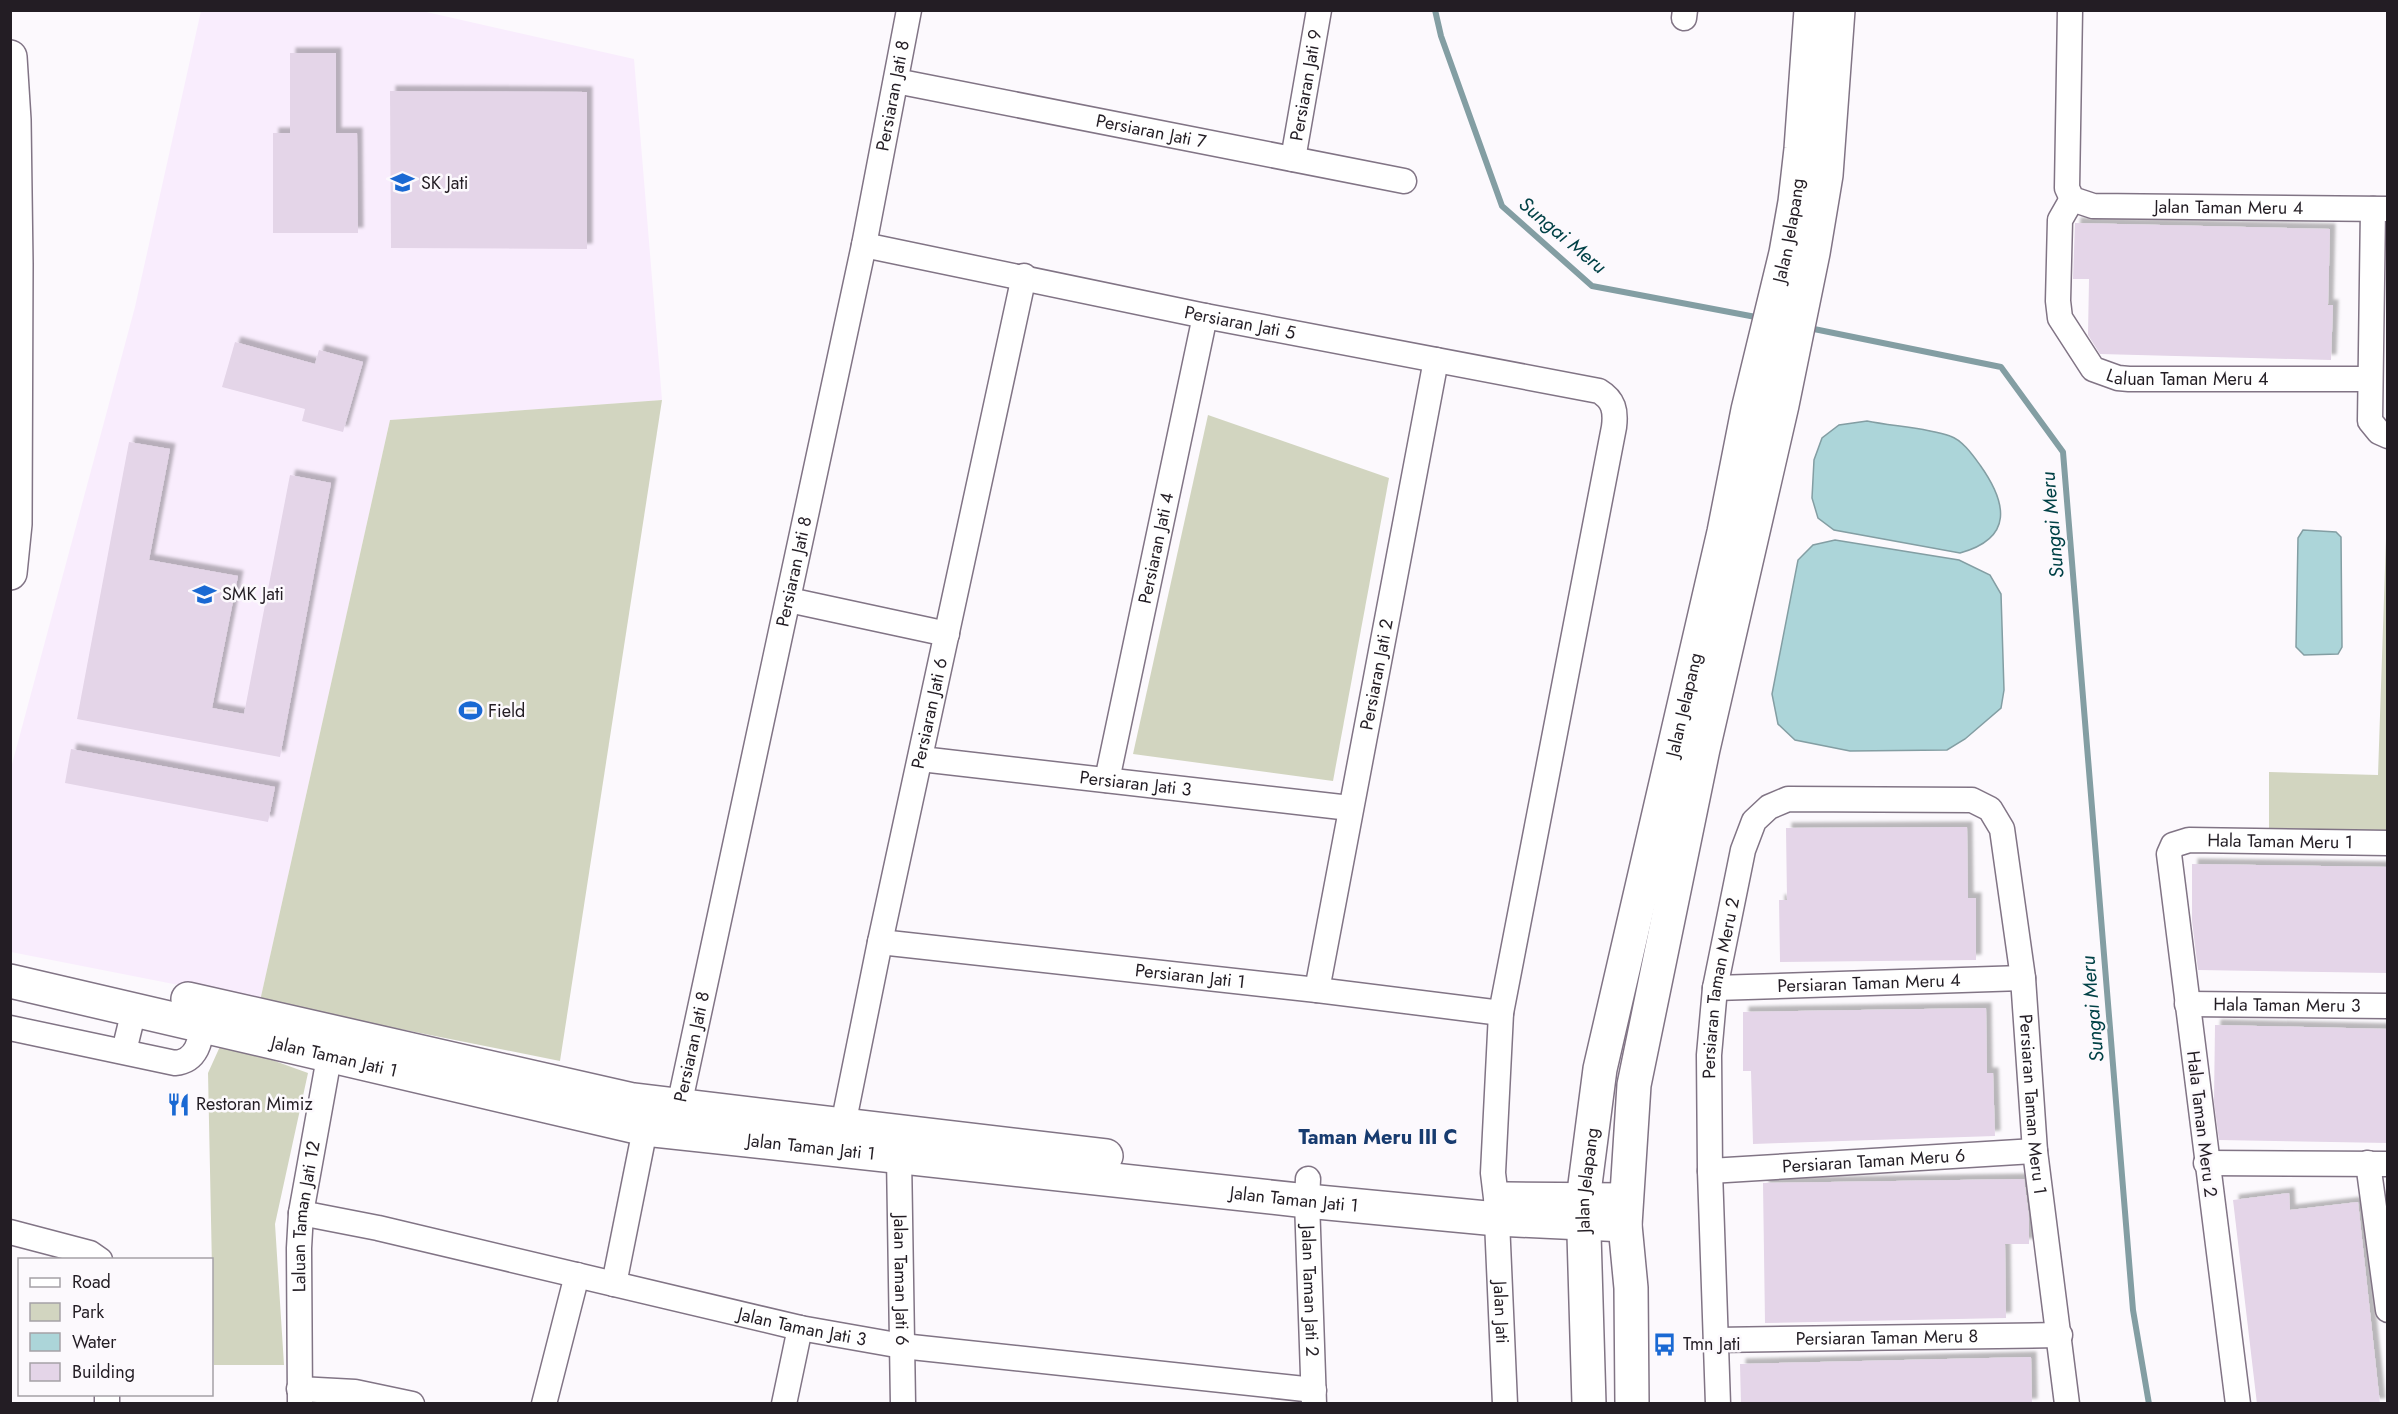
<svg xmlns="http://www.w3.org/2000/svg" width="2398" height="1414" font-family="Jost,sans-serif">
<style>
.built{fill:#f9edfd}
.green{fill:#d2d5c0}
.water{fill:#acd5d9;stroke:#839ea3;stroke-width:1.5}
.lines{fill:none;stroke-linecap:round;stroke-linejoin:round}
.stream{stroke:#839ea3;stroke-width:6}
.building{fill:#e4d5e8;filter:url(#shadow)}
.street-casing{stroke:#817485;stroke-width:27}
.secondary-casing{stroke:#817485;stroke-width:36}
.primary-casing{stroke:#817485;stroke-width:36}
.street{stroke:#fff;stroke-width:24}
.secondary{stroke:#fff;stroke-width:33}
.primary{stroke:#fff;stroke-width:33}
.labels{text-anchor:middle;stroke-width:5;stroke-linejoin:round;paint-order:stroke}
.street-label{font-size:18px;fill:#231d24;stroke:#fcf9fd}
.poi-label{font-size:18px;fill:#231d24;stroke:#fcf9fd;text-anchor:start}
.water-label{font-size:20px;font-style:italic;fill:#004146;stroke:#fcf9fd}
.neighbourhood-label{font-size:20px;font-weight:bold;fill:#173b6f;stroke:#fcf9fd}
</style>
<defs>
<filter id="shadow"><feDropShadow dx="5.5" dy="-5.5" stdDeviation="1.5" flood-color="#0004"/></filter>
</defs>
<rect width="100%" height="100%" fill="#fcf9fd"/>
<!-- built -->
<path class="built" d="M201,11H422L634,59L662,400L390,420L260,1001L11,952V768L135,307Z"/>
<!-- green -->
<g class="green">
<path d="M662,400L560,1061L260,1001L390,420Z"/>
<path d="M1208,415L1389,478L1333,781L1133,754Z"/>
<path d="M2387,509V831L2269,828V772L2378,775Z"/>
<path d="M222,1042L308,1073L275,1224L284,1365H214L208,1073Z"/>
</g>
<!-- water -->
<g class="water">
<path d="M1867,421C1891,426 1928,428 1950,436C1962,440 1972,454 1980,465C2007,503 2014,538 1960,553L1834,530L1818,518L1812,498L1814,460L1822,438L1839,425Z"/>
<path d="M2303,530L2336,532L2341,537L2342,647L2338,654L2304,655L2296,647L2298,538Z"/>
<path d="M1835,540L1959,560L1990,575L2001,594L2004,690L2001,708L1965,739L1947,750L1850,751L1795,740L1778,724L1772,694L1798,560L1813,545Z"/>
</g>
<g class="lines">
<!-- stream -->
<g class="stream">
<path d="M1435,10L1441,36L1502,206L1592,286L1761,318"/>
<path d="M1809,328L2001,367L2063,452L2133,1310L2149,1404"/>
</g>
</g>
<!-- building -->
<g class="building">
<path d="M290,53H336V133H357L358,233H273V133H290Z"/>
<path d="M390,91L587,92V249L391,248Z"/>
<path d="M2075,223L2330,229L2328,305H2333L2331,360L2100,354L2088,335L2089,279H2073Z"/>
<path d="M235,342L315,364L319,350L363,362L343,432L302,421L305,409L222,387Z"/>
<path d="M129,442L170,449L149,560L238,576L212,708L244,714L290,475L331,483L280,757L77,719Z"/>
<path d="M71,749L275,787L268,822L65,783Z"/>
<path d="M1967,827L1968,898H1976V960L1780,962L1779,900H1787L1786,828Z"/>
<path d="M2192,864L2388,867V973L2198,970L2192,921Z"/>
<path d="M1986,1008L1987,1073H1993L1995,1136L1753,1144L1751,1071H1743V1012Z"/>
<path d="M2215,1025L2388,1029V1143L2219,1140L2214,1102Z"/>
<path d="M2024,1179L2029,1218V1244H2005L2006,1318L1765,1323L1763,1183Z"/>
<path d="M2289,1193L2290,1210L2358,1202L2380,1404H2257L2233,1200Z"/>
<path d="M2031,1357L2032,1404H1741L1740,1364Z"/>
</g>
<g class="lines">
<defs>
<g id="street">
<path id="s1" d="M2070,10L2067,188L2072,199L2093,206L2388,209"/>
<path d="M1684,18L1685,10"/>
<path id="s2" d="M896,81L1404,181"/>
<path id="s3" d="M1293,159L1319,10"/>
<path id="s4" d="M2072,199L2060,220L2058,301L2060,318L2093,369L2118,378L2129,379H2370"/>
<path d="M2373,209L2370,421L2379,432L2388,436"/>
<path id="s5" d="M864,245L1205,316L1599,391C1614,400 1616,411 1614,427L1501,1013L1493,1173L1496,1198L1505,1404"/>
<path d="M789,600L947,634"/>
<path id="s6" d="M921,759L1350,808"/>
<path id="s7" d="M1107,780L1205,316"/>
<path id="s8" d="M880,942L1317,990L1501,1013"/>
<path id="s9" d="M1715,988L2023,978"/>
<path id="s10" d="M1317,990L1436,360"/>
<path id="s11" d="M2187,1004L2388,1006"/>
<path d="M10,1028L175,1063C201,1061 201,1033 205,1012"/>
<path d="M124,1051L134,1010"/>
<path id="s12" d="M676,1120L864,245L909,10"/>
<path id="s13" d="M840,1140L880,942L1024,276"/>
<path id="s14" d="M899,1156L903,1404"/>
<path d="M2206,1163L2388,1164"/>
<path d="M2368,1163L2388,1310"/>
<path id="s15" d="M1710,1171L2035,1151"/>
<path id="s16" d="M1308,1179L1307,1201L1314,1404"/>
<path id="s17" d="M301,1213L378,1228L800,1328L902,1346L1314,1390"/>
<path d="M10,1232L90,1253L100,1260"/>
<path d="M614,1284L645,1129"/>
<path id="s18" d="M1716,1340L2060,1335"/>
<path d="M299,1389L355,1392L412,1404"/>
<path d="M107,1394V1404"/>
<path id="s19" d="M300,1404L299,1248L301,1213L332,1041"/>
<path d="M544,1404L577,1275"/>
<path d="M784,1404L800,1328"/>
<path id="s20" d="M1718,1404L1710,1171L1709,1055L1715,988L1743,850L1754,821L1769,807L1788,799L1972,800L1990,809L2002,829L2023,978L2035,1151L2067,1404"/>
<path id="s21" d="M2238,1404L2169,854L2173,845L2189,840L2388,843"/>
</g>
<g id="secondary">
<path d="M10,57L14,120L16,264L15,524L10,573"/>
<path id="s22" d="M10,981L645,1129L1307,1201L1497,1219L1625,1225"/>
<path d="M188,999L633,1100L1106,1156"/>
<path d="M1506,1199L1625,1200"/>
</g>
<g id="primary">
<path id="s23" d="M1589,1404L1583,1200L1600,1069L1724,532L1748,410L1786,253L1795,202L1801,149L1811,10"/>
<path d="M1632,1404L1631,1288L1625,1225L1634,1085L1703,749L1782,405L1813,253L1826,175L1838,10"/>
</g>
</defs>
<!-- street casing -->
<use href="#street" class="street-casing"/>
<!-- secondary casing -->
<use href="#secondary" class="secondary-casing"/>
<!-- primary casing -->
<use href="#primary" class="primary-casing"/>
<!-- street -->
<use href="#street" class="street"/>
<!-- secondary -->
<use href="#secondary" class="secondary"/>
<!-- primary -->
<use href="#primary" class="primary"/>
</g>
<!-- icons -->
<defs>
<symbol id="school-bare" viewBox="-9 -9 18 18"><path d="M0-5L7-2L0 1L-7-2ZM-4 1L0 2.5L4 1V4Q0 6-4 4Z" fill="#1a69d3" stroke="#fcf9fd" stroke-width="2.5" paint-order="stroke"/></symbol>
<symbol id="stadium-bare" viewBox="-9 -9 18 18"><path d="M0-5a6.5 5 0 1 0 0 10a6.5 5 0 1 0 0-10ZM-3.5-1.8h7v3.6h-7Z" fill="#1a69d3" stroke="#fcf9fd" stroke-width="2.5" paint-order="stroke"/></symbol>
<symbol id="restaurant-bare" viewBox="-9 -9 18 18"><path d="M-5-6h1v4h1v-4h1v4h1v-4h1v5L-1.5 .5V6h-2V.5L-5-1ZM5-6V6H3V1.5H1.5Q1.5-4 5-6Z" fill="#1a69d3" stroke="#fcf9fd" stroke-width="2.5" paint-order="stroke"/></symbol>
<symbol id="bus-bare" viewBox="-9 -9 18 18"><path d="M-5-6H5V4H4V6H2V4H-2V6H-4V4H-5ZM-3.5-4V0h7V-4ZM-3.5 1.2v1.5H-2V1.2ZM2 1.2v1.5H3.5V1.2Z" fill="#1a69d3" stroke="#fcf9fd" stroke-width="2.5" paint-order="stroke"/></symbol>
</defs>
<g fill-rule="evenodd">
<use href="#school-bare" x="386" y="166" width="33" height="33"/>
<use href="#school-bare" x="188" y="578" width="33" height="33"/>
<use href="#stadium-bare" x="454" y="694" width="33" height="33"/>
<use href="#restaurant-bare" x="162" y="1088" width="33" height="33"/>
<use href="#bus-bare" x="1648" y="1328" width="33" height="33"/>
</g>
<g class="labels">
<!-- street labels -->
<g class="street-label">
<text dy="6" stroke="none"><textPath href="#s3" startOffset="75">Persiaran Jati 9</textPath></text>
<text dy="6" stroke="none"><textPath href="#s12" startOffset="1047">Persiaran Jati 8</textPath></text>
<text dy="6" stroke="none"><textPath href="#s2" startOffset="260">Persiaran Jati 7</textPath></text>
<text dy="6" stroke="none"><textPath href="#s1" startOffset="348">Jalan Taman Meru 4</textPath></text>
<text dy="6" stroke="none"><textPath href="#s23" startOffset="1196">Jalan Jelapang</textPath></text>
<text dy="6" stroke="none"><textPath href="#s5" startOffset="384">Persiaran Jati 5</textPath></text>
<text dy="6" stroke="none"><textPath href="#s4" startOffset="279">Laluan Taman Meru 4</textPath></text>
<text dy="6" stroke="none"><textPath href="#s7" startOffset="237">Persiaran Jati 4</textPath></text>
<text dy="6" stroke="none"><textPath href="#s12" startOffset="561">Persiaran Jati 8</textPath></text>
<text dy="6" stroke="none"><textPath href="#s10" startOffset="321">Persiaran Jati 2</textPath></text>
<text dy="6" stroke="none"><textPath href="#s23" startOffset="710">Jalan Jelapang</textPath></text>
<text dy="6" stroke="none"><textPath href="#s13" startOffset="436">Persiaran Jati 6</textPath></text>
<text dy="6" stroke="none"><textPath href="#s6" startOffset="216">Persiaran Jati 3</textPath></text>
<text dy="6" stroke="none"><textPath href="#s21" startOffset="672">Hala Taman Meru 1</textPath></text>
<text dy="6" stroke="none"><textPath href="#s8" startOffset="312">Persiaran Jati 1</textPath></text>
<text dy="6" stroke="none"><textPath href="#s9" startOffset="154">Persiaran Taman Meru 4</textPath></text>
<text dy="6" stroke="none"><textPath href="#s20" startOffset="417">Persiaran Taman Meru 2</textPath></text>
<text dy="6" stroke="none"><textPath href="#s11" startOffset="100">Hala Taman Meru 3</textPath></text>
<text dy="6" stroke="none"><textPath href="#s12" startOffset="75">Persiaran Jati 8</textPath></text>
<text dy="6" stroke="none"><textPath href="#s22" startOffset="333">Jalan Taman Jati 1</textPath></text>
<text dy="6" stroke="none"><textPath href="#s20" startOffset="1134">Persiaran Taman Meru 1</textPath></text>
<text transform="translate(2202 1124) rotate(83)" y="6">Hala Taman Meru 2</text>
<text dy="6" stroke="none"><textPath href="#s22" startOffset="819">Jalan Taman Jati 1</textPath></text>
<text dy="6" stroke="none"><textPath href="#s15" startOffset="164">Persiaran Taman Meru 6</textPath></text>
<text dy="6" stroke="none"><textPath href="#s23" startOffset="224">Jalan Jelapang</textPath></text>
<text dy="6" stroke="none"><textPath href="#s22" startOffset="1305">Jalan Taman Jati 1</textPath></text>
<text dy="6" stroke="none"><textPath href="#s19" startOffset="188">Laluan Taman Jati 12</textPath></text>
<text dy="6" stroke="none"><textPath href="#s14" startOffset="124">Jalan Taman Jati 6</textPath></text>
<text dy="6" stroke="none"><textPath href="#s16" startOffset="112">Jalan Taman Jati 2</textPath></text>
<text dy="6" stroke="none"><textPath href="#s5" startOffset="1688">Jalan Jati</textPath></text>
<text dy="6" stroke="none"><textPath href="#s17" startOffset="514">Jalan Taman Jati 3</textPath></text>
<text dy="6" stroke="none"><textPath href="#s18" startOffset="171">Persiaran Taman Meru 8</textPath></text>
</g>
<!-- poi labels -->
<g class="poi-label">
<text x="421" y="189">SK Jati</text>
<text x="222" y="600">SMK Jati</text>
<text x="488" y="717">Field</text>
<text x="196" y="1110">Restoran Mimiz</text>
<text x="1683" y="1350">Tmn Jati</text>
</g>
<!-- water labels -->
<g class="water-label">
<text transform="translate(1563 235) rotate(40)" y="7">Sungai Meru</text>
<text transform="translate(2052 525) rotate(-95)" y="7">Sungai Meru</text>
<text transform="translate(2092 1009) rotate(-95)" y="7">Sungai Meru</text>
</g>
<!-- neighbourhood labels -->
<g class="neighbourhood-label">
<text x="1378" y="1144">Taman Meru III C</text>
</g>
</g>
<!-- border -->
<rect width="2398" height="1414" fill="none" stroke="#231d24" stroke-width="24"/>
<!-- legend -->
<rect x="18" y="1258" width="195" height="138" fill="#fcf9fd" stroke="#a5a1a6" stroke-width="1.5"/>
<rect x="30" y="1278" width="30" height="9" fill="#ffffff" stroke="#a5a1a6" stroke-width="1.5"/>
<text x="72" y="1288" font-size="18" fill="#231d24">Road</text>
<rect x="30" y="1303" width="30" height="18" fill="#d2d5c0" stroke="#a5a1a6" stroke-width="1.5"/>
<text x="72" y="1318" font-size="18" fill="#231d24">Park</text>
<rect x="30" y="1333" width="30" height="18" fill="#acd5d9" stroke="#a5a1a6" stroke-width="1.5"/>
<text x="72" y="1348" font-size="18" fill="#231d24">Water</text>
<rect x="30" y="1363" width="30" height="18" fill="#e4d5e8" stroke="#a5a1a6" stroke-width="1.5"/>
<text x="72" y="1378" font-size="18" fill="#231d24">Building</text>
</svg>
